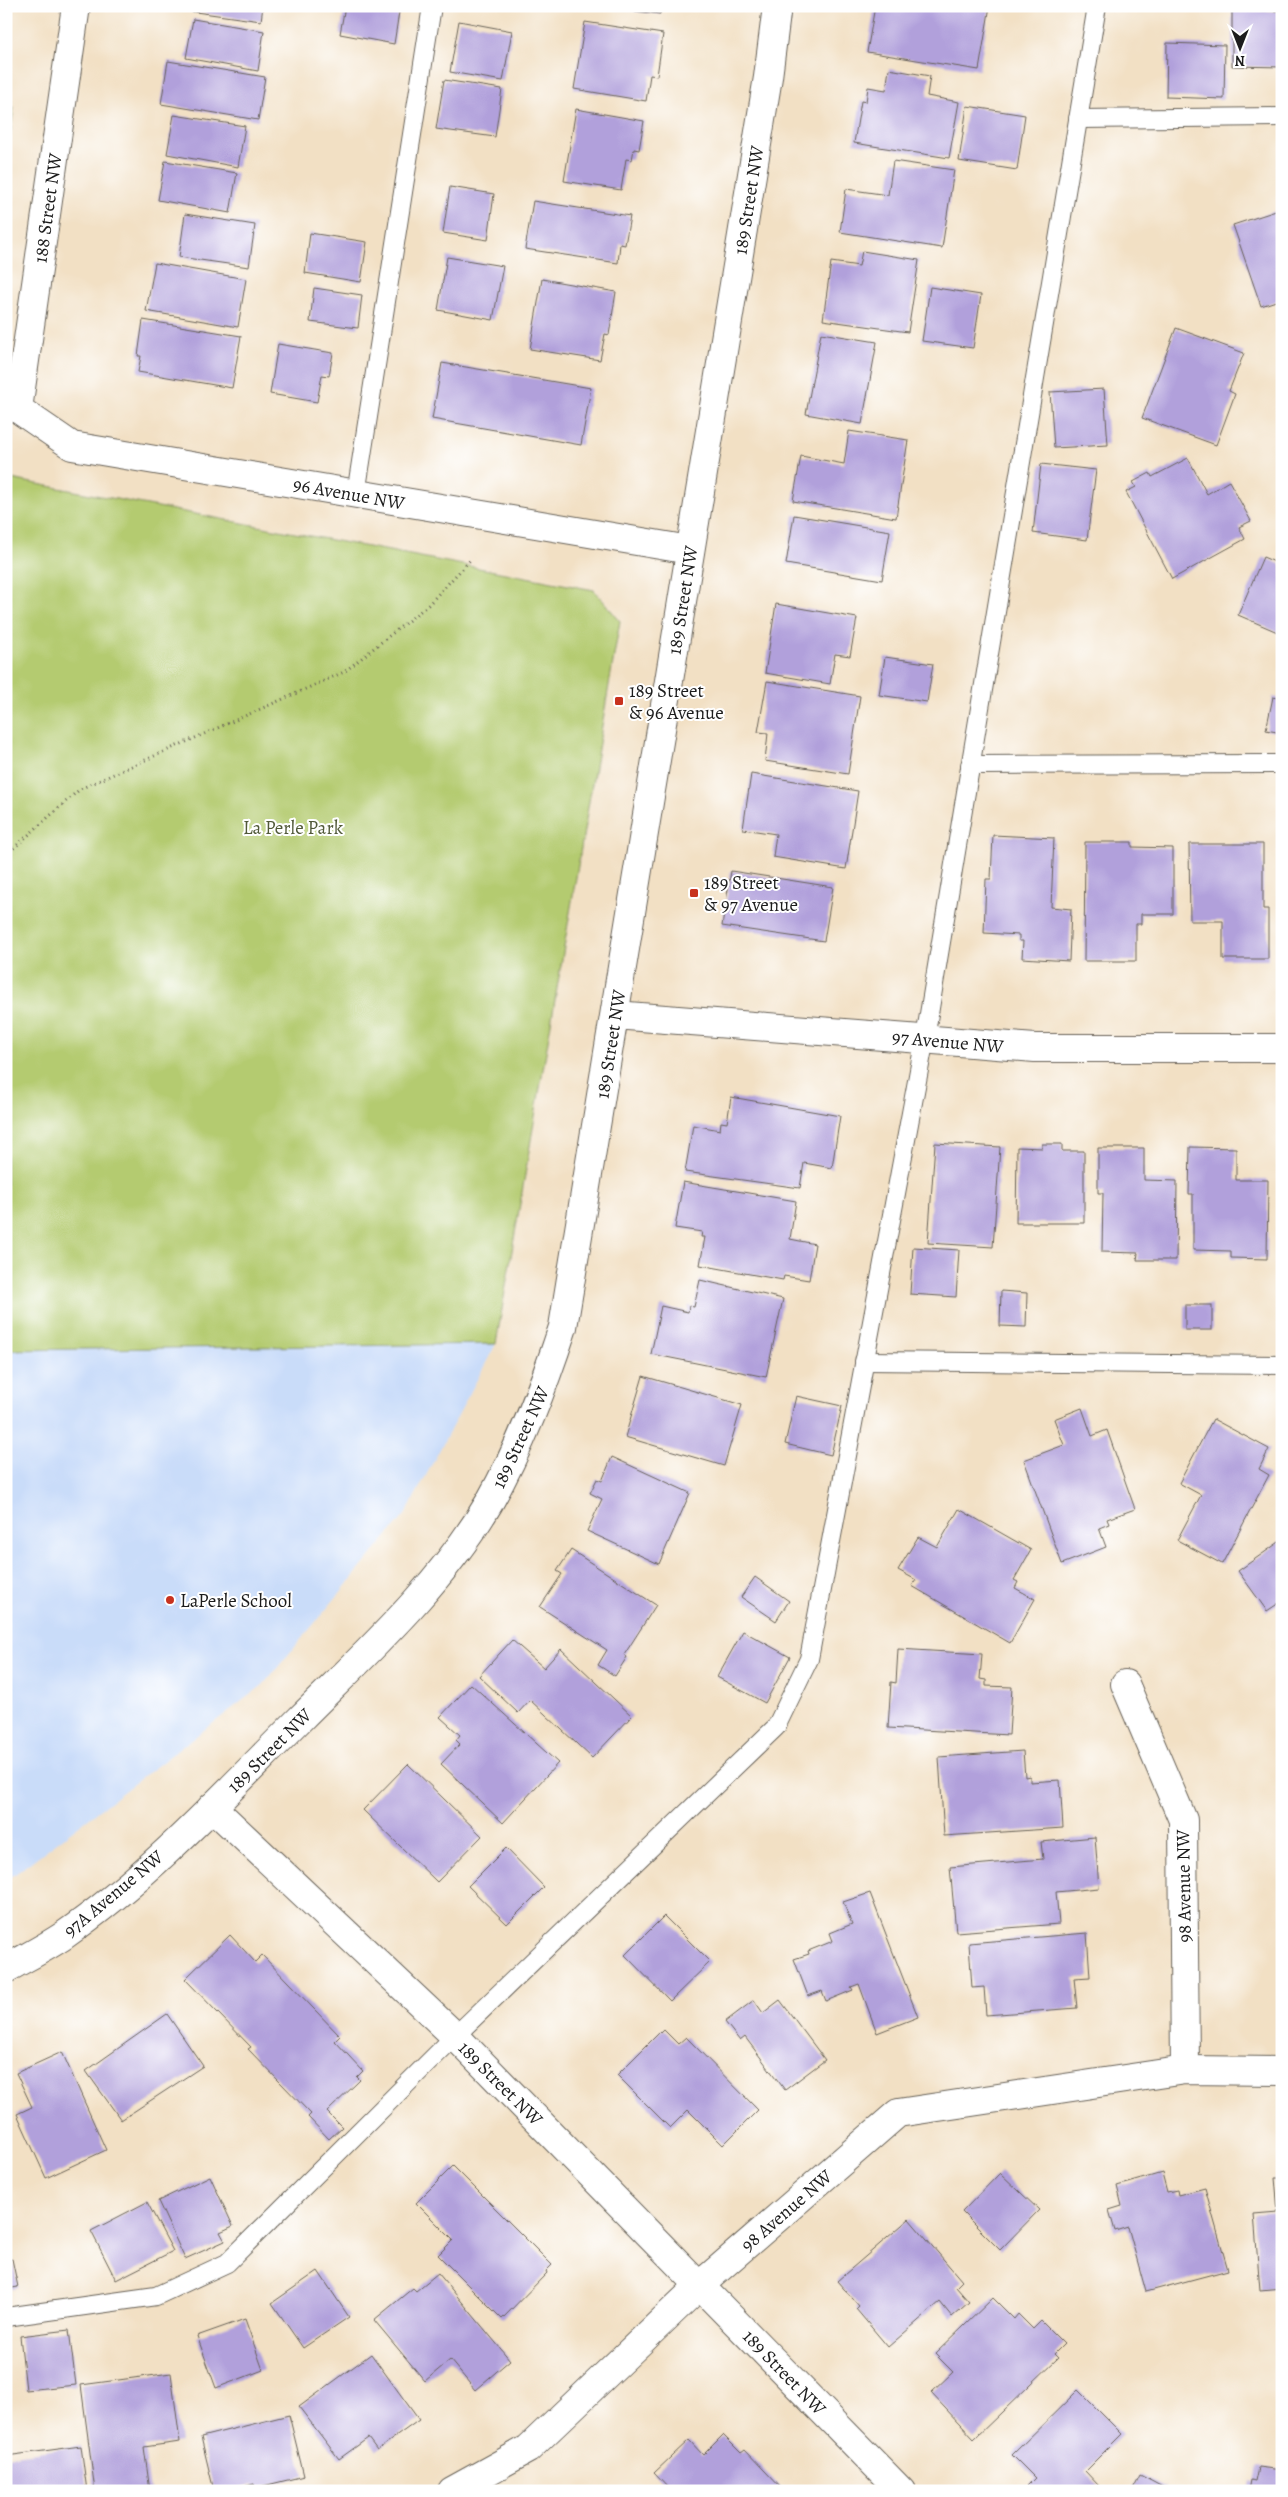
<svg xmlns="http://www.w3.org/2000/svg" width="1288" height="2497" font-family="Alegreya,serif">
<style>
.built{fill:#c9dcf9}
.green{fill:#b4cb70;stroke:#687446}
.building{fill:#b1a0db}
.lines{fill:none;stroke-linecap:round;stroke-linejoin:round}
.service-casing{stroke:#676157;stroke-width:20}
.minor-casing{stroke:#676157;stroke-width:30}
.tertiary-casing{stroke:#676157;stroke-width:30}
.path{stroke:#676157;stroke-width:3;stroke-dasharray:1 4;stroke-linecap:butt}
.service{stroke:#fff;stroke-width:18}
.minor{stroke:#fff;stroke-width:28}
.tertiary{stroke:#fff;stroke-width:28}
.poi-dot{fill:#c8321e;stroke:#fff;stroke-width:2}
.labels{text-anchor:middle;stroke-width:4;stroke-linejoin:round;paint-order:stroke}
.street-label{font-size:19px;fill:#1c1c1c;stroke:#fff}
.poi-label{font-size:19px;fill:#1c1c1c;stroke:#fff;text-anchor:start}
.park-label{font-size:19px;fill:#515939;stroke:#fff}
</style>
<rect width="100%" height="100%" fill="#fff"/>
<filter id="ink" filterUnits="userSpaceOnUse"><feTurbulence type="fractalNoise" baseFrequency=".02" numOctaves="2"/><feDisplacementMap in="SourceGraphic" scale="10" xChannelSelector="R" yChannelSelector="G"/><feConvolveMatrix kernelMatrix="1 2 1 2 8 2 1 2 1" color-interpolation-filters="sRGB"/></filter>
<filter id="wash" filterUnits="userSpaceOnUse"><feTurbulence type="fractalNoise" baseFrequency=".0096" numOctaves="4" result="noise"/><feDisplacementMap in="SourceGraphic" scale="20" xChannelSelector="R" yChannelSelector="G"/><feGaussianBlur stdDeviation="1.12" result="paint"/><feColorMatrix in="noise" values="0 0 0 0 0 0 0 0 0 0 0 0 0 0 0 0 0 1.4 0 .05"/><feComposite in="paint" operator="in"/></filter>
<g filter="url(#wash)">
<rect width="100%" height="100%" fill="#f2e0c4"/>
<!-- built -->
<path class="built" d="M496,1344L405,1515L263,1685L6,1881V1350Z"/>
<!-- green -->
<g class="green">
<path d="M6,107H14L6,163Z"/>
<path d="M6,478L594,590L620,621L496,1344L6,1350Z"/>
</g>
<g id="blocks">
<!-- building -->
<g class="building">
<path d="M189,6H263L261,21L188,11Z"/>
<path d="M345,6H400L394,44L340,34Z"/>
<path d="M616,6H661L660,14L615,9Z"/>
<path d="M875,6H990L979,70L867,52Z"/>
<path d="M1232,10L1282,11V67L1232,66Z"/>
<path d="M193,19L264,31L258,71L186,58Z"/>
<path d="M459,21L512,31L503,81L450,72Z"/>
<path d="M585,22L663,34L657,76L650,75L646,101L574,89Z"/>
<path d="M1167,43L1225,45L1224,99L1166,97Z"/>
<path d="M168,61L265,77L258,120L161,104Z"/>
<path d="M889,69L930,76L927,96L959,102L949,158L854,143L861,101L866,102L868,87L886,90Z"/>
<path d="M444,80L502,89L495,137L436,129Z"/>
<path d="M967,106L1025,115L1017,170L959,161Z"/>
<path d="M576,109L644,121L639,150L634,149L632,160L626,159L621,190L564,181Z"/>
<path d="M174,115L245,126L238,167L167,154Z"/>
<path d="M165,161L237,173L230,213L158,200Z"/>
<path d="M893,161L954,170L942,248L840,232L846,189L888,195Z"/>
<path d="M450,187L494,194L488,240L443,233Z"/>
<path d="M533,201L630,216L625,245L620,244L618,263L525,249Z"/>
<path d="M1282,209V299L1261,306L1233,225Z"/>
<path d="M185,214L255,225L249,267L179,257Z"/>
<path d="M310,233L367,242L361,282L305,273Z"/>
<path d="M862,251L919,260L908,332L823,320L831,262L859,266Z"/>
<path d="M447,257L503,266L493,320L438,310Z"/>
<path d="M155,263L246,279L238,327L146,311Z"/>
<path d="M542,279L616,292L609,335L605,334L600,360L530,349Z"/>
<path d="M930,287L981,295L973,348L922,341Z"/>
<path d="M314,288L362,295L358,328L310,322Z"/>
<path d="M143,320L241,336L232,388L138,372L141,356H138Z"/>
<path d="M1176,328L1244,353L1229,391L1235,394L1216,445L1142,418Z"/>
<path d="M821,333L877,342L862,424L806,414Z"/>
<path d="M278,344L333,353L329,376L322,375L317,402L270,394Z"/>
<path d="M442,363L591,388L581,445L432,419Z"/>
<path d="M1104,389L1108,445L1054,448L1050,392Z"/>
<path d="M849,431L908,440L896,518L793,501L801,456L844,464Z"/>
<path d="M1188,458L1207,494L1229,481L1251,521L1239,527L1245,539L1172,579L1126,492L1136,487L1133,482L1150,473L1152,477Z"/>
<path d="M1041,464L1096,470L1087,540L1033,533Z"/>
<path d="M794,515L890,531L882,580L786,564Z"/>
<path d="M1263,557L1282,565V634L1238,615Z"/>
<path d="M776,604L857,618L850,656L835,654L830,684L765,673Z"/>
<path d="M885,657L933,664L927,702L879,695Z"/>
<path d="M767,681L860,696L848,774L765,761L768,733L758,732Z"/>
<path d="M1273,697L1282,699V733L1266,730Z"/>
<path d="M751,774L858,791L846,869L773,857L776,834L743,829Z"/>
<path d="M993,835L1054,838L1051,907L1071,909L1069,961L1022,958L1023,941H1019V935L984,933L986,879H991Z"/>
<path d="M1085,842H1132V847L1173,848V914H1141V924H1136V961H1084Z"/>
<path d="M1189,844H1263V909H1268V959H1223V921H1190Z"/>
<path d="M731,871L833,887L824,941L722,926Z"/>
<path d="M731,1097L840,1116L832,1168L804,1163L800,1188L685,1172L693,1125L720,1130L721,1122L727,1123Z"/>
<path d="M935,1143L1000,1147L993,1247L928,1243Z"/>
<path d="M1042,1144H1062V1151H1084V1223H1016L1017,1147L1042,1148Z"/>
<rect x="1279" y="1144" width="3" height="53"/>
<path d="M1190,1147L1236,1148V1180H1268L1267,1259L1231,1258V1251L1193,1250V1194H1189Z"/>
<path d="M1098,1148H1144V1180L1177,1181L1176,1260H1137L1138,1253L1102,1252L1103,1193H1098Z"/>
<path d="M683,1182L796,1201L790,1239L815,1244L809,1280L784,1276L783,1280L700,1265L705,1237H701L702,1232L675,1228Z"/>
<path d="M913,1247L959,1250L956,1297L910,1294Z"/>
<path d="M700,1280L783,1299L766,1377L651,1354L661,1306L688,1312L689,1306L694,1307Z"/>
<path d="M1001,1291L1027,1293L1026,1327L1000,1326Z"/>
<rect x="1185" y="1305" width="27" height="25"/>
<path d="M643,1376L742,1405L724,1466L625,1437Z"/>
<path d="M796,1396L842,1406L831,1455L785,1444Z"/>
<path d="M1082,1408L1092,1436L1107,1430L1135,1509L1107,1519L1109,1524L1099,1528L1106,1547L1062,1564L1024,1460L1064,1445L1054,1419Z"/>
<path d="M1213,1419L1269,1449L1259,1469L1269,1475L1222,1564L1177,1540L1201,1495L1179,1483Z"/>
<path d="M612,1457L690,1493L659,1564L587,1531L602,1499L590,1493L597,1479L602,1481Z"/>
<path d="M959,1509L1031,1550L1014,1580L1018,1582L1015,1588L1035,1599L1010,1643L912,1586L916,1580L898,1570L918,1537L937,1547Z"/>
<path d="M1282,1540V1601L1267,1611L1238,1571Z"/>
<path d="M571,1550L656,1605L624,1655L627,1657L615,1676L598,1665L607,1650L540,1607L562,1574L557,1571Z"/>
<path d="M755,1577L789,1601L776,1621L741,1597Z"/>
<path d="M743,1631L790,1657L765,1703L717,1677Z"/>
<path d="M512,1640L544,1668L561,1649L632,1716L592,1758L530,1700L518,1713L479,1676Z"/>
<path d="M898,1649L982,1654L980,1679L986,1680V1686L1012,1687L1009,1735L888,1728L891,1682L896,1683Z"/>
<path d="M471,1684L558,1763L503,1823L441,1764L460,1744L456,1740L460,1735L440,1717Z"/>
<path d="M1023,1751L1025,1777L1030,1776V1782L1060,1780L1063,1828L944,1836L939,1757Z"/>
<path d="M408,1764L482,1836L437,1882L363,1810Z"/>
<path d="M1095,1837L1099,1888L1056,1892L1059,1924L956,1932L950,1867L1043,1859L1041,1842Z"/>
<path d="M506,1848L544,1887L507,1924L468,1886Z"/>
<path d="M870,1893L918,2017L877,2033L859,1984L851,1987L853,1990L826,2001L822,1991L808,1996L794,1959L809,1954L808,1951L833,1941L830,1933L852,1924L843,1902Z"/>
<path d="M664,1916L710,1962L670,2001L625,1955Z"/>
<path d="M1087,1933L1090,1977L1074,1978L1077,2008L986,2015L984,1987L972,1988L969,1943Z"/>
<path d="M230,1935L255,1962L262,1955L340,2036L335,2041L363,2071L357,2077L360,2080L327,2112L342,2127L329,2139L308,2117L311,2114L248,2049L251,2047L185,1979Z"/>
<path d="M754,2000L763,2013L780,2000L825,2060L785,2090L745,2037L740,2041L725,2022Z"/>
<path d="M167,2014L203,2066L121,2120L86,2071Z"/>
<path d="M663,2029L678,2044L686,2037L758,2110L723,2145L688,2110L670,2128L617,2075Z"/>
<path d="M62,2052L106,2150L46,2178L17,2114L32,2107L16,2073Z"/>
<path d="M453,2166L552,2265L546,2271L547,2273L502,2319L438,2255L453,2240L416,2203Z"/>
<path d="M1000,2173L1039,2210L1000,2250L962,2212Z"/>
<path d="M1162,2173L1167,2192L1177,2190L1178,2195L1205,2188L1228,2270L1146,2292L1128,2227L1115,2231L1109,2210L1122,2206L1117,2186Z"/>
<path d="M210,2176L233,2226L220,2232L225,2241L185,2259L158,2201Z"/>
<path d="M1275,2178H1282V2288L1260,2290L1254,2214L1278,2212Z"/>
<path d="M147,2202L173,2251L116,2280L91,2231Z"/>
<path d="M909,2219L962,2281L956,2287L969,2302L952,2317L940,2302L888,2347L856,2309L859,2306L837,2281Z"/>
<path d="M12,2259L18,2287L6,2289V2260Z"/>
<path d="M318,2271L349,2317L303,2348L272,2303Z"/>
<path d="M438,2273L510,2360L475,2390L450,2360L425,2381L374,2320L413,2288L416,2291Z"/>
<path d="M993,2298L1014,2319L1018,2314L1033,2329L1041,2321L1064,2344L1054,2354L1058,2358L974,2439L931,2393L953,2372L935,2354Z"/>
<path d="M245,2319L263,2370L216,2388L197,2336Z"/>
<path d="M69,2330L76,2385L26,2390L20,2336Z"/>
<path d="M371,2354L419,2420L377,2450L368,2438L339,2459L299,2407Z"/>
<path d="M171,2373L180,2442L144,2447L150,2491H95L81,2385Z"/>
<path d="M1078,2390L1122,2434L1085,2471L1099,2486L1094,2491H1031L1027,2486L1035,2478L1012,2455Z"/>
<path d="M289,2415L304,2476L255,2488L254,2484L227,2491H214L201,2437Z"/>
<path d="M723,2435L741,2453L745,2450L784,2491H671L654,2473L689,2440L703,2455Z"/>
<path d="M81,2446L87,2491H6V2456Z"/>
<path d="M1258,2467L1282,2470V2491H1249L1251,2480L1255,2481Z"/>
<path d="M1140,2475L1170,2491H1132Z"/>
</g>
</g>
</g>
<g filter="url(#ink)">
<use href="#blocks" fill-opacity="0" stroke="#676157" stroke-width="1"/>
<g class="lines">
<defs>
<g id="service">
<path d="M1078,119L1282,117"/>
<path d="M356,494L432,6"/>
<path d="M970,765L1282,764"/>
<path d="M864,1361L1282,1365"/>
<path d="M6,2317L156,2296L227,2263L455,2036L776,1727L809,1659L925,1038L1097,6"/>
</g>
<g id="minor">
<path d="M76,6L18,409L72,446L690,550"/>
<path d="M615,1015L1035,1048H1282"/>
<path d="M1125,1684L1183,1820L1185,2070"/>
<path d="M212,1807L455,2036L901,2491"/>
<path d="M452,2491L528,2449L700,2285L898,2113L1185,2070L1282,2071"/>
</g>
<path id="tertiary" d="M6,1969C25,1958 45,1948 63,1936C151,1875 225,1794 300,1719C368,1651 440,1586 489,1503C521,1446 543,1388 563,1327L768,77L777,6"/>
</defs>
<!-- service casing -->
<use href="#service" class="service-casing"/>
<!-- minor casing -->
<use href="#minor" class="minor-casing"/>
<!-- tertiary casing -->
<use href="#tertiary" class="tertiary-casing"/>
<!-- path -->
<path class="path" d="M6,855L80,789L344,672L428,605L472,558"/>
<!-- service -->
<use href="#service" class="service"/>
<!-- minor -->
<use href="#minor" class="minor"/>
<!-- tertiary -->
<use href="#tertiary" class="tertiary"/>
</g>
</g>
<!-- markers -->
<g class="poi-dot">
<rect x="614" y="696" width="10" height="10" rx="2.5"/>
<rect x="689" y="888" width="10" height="10" rx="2.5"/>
<circle cx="170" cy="1600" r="5"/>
</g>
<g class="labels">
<!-- street labels -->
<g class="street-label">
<text transform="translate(748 200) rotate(-81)" y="7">189 Street NW</text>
<text transform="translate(47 208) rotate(-82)" y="7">188 Street NW</text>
<text transform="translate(349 493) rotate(10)" y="7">96 Avenue NW</text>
<text transform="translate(682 600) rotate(-81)" y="7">189 Street NW</text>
<text transform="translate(948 1041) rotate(5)" y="7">97 Avenue NW</text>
<text transform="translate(610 1044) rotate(-81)" y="7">189 Street NW</text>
<text transform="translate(520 1437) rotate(-65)" y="7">189 Street NW</text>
<text transform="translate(269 1750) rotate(-45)" y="7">189 Street NW</text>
<text transform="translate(1183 1886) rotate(-91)" y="7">98 Avenue NW</text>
<text transform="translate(113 1893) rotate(-40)" y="7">97A Avenue NW</text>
<text transform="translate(501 2083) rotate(45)" y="7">189 Street NW</text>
<text transform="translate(786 2210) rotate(-41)" y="7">98 Avenue NW</text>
<text transform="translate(785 2372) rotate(46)" y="7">189 Street NW</text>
</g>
<!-- poi labels -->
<g class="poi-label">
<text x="629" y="697">189 Street<tspan x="629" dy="22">&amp; 96 Avenue</tspan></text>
<text x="704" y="889">189 Street<tspan x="704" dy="22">&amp; 97 Avenue</tspan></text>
<text x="180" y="1607">LaPerle School</text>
</g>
<!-- park labels -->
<g class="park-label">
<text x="293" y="834">La Perle Park</text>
</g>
</g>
<!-- margin -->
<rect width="1288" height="2497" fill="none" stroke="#fff" stroke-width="25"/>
<!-- north arrow -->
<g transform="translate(1240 48) rotate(180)" stroke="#ffffff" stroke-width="4" paint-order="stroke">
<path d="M0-4L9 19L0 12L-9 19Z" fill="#1c1c1c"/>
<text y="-8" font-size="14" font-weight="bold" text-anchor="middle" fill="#1c1c1c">N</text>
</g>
</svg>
